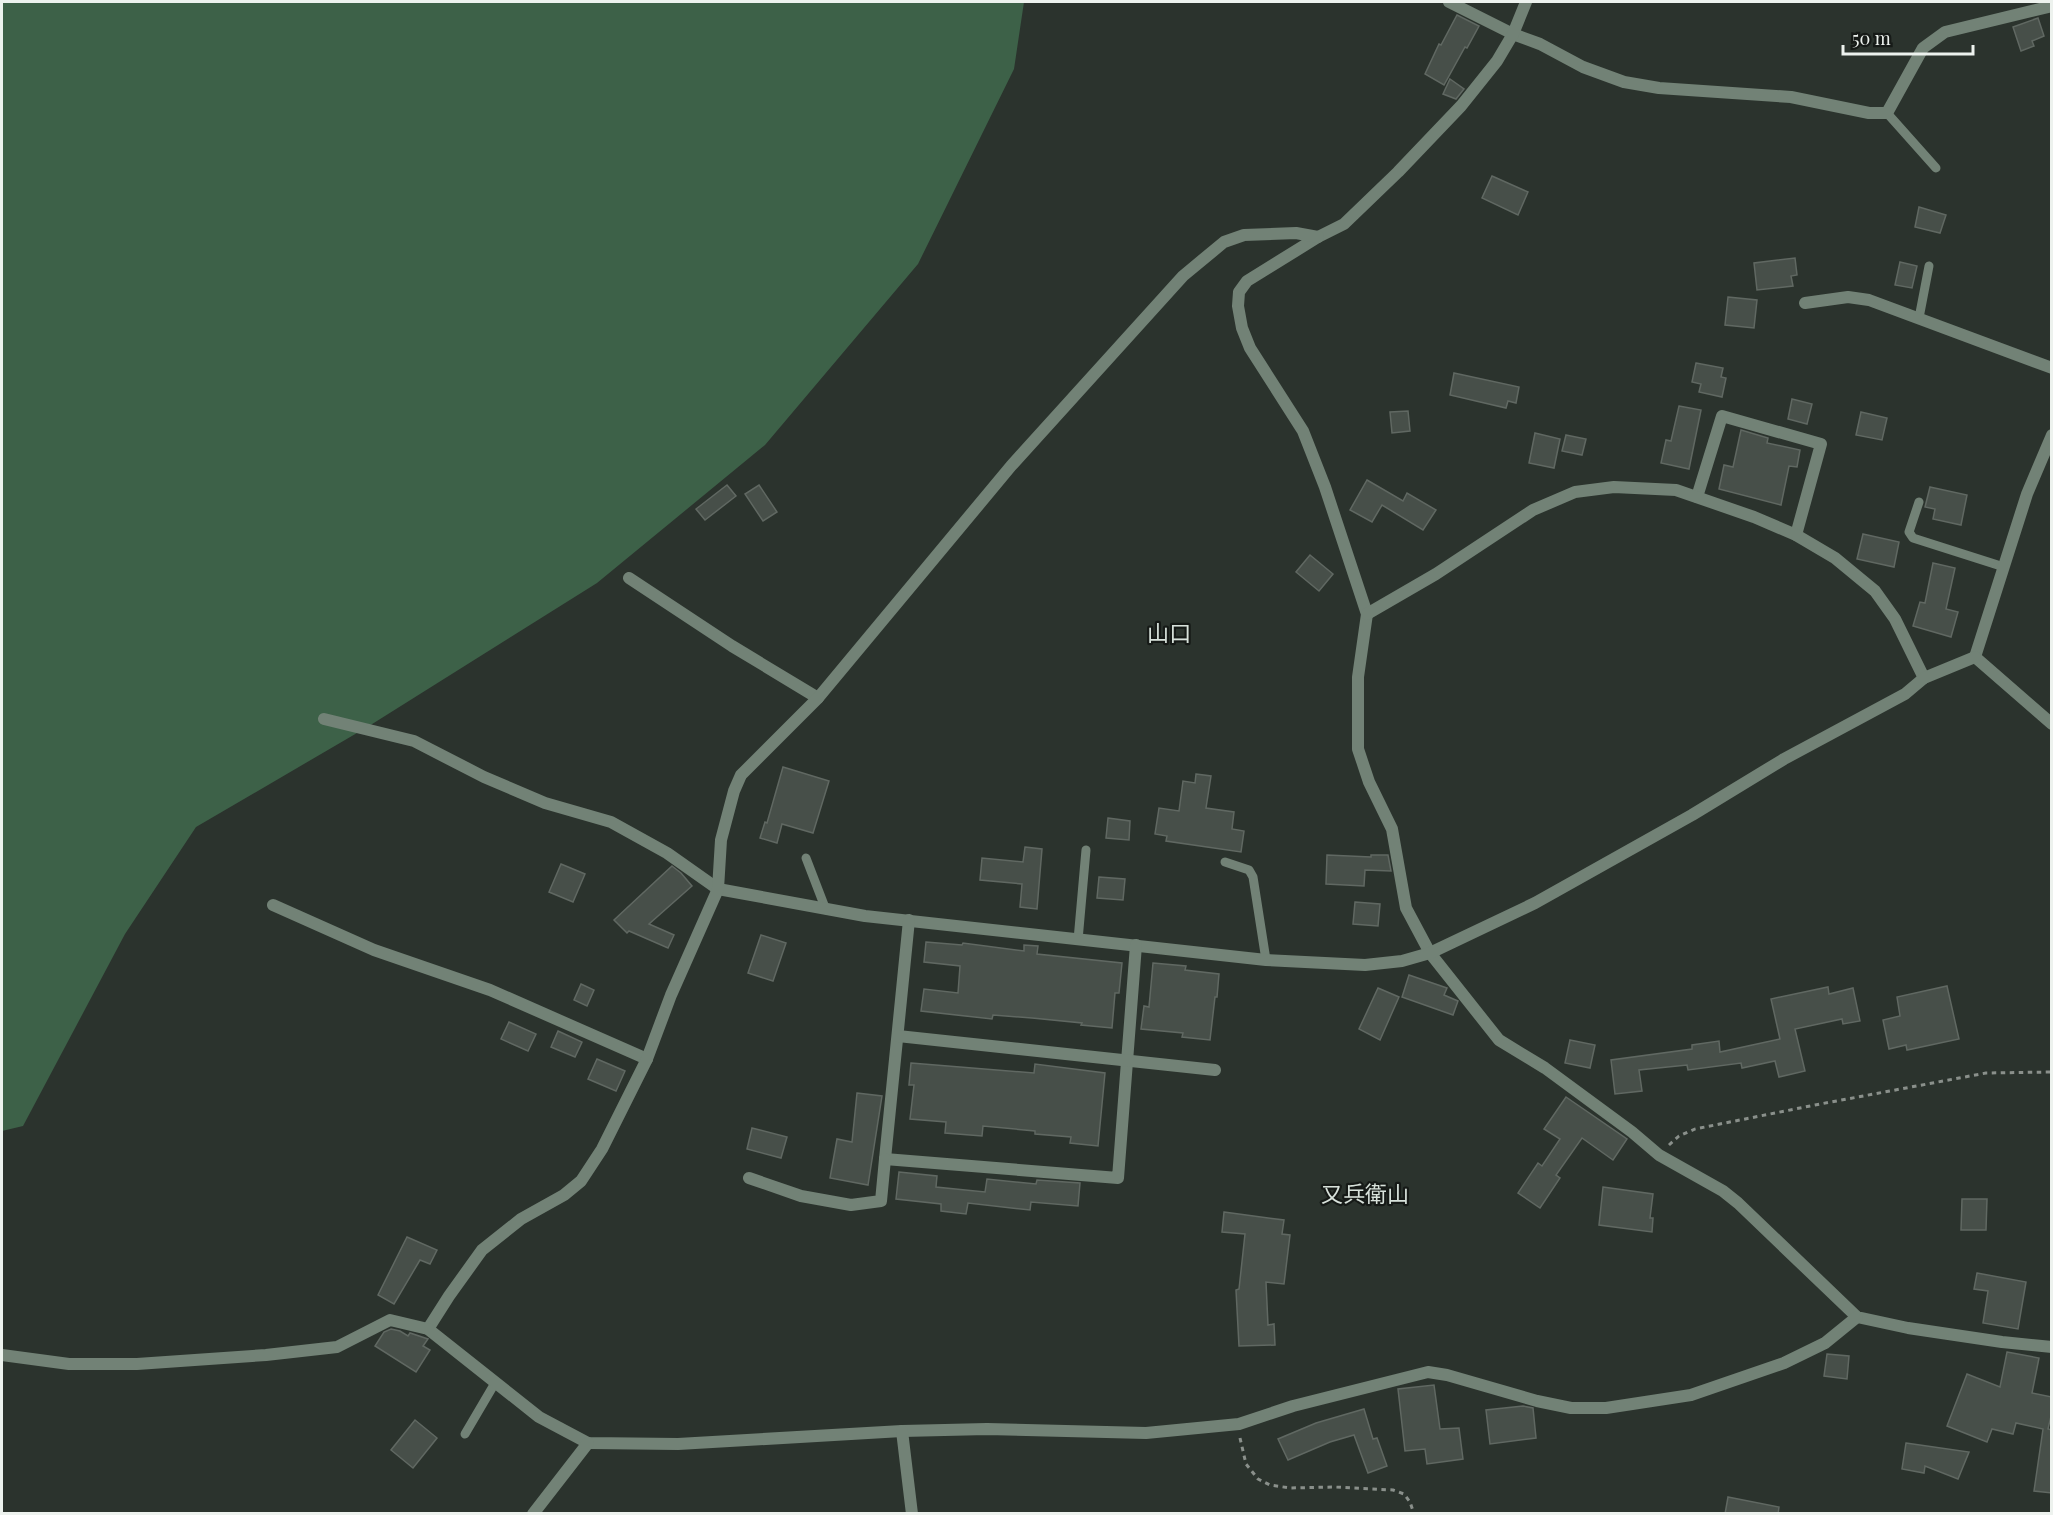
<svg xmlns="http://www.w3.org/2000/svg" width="2053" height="1515" font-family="'Playfair Display','Noto Sans JP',serif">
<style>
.forest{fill:#3d6148}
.building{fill:#474f49;stroke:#606862;stroke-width:1.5}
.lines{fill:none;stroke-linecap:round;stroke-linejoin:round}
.path{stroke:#8a908b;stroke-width:3;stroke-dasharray:4.5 4.5;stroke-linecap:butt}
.lane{stroke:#728276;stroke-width:9}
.street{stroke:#728276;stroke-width:12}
.labels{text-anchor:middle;stroke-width:4.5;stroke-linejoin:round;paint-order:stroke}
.neighbourhood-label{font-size:22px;fill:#d8e2db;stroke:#161a17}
</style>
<rect width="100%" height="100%" fill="#2b332d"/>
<!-- forest -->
<path class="forest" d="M2,2H1024L1014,69L918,264L765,445L597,583L369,726L196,827L125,934L23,1126L2,1131Z"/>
<!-- building -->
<g class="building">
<path d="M1457,15L1479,26L1467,48L1465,47L1444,85L1425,74L1439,44L1441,45Z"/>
<path d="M2038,18L2044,36L2032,41L2034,46L2021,51L2013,27Z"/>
<path d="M1450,79L1464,89L1456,99L1443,94Z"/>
<path d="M1492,176L1528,192L1518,215L1482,198Z"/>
<path d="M1919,207L1946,215L1940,233L1915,227Z"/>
<path d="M1795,258L1797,275L1791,276L1793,286L1757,290L1754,263Z"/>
<path d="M1900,262L1917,266L1912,288L1895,285Z"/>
<path d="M1728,297L1757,300L1754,328L1725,325Z"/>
<path d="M1696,363L1723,368L1721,377L1726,378L1722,397L1699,392L1701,384L1692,382Z"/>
<path d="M1454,373L1519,387L1516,403L1508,401L1506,408L1450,395Z"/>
<path d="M1792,399L1812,404L1807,424L1788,419Z"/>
<path d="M1679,406L1701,410L1689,469L1661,463L1666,440L1671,441Z"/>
<path d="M1408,411L1410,431L1392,433L1390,412Z"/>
<path d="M1861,412L1887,418L1882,440L1856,435Z"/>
<path d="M1741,430L1768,438L1767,443L1800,450L1797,467L1789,466L1781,505L1719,489L1724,465L1733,467Z"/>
<path d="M1535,433L1560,439L1554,468L1529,463Z"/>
<path d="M1566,435L1586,439L1582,455L1562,451Z"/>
<path d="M1367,480L1403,501L1407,493L1436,510L1423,530L1382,505L1372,522L1350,510Z"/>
<path d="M727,485L736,496L705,520L696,509Z"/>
<path d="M759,485L777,512L763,521L745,494Z"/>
<path d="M1930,487L1967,495L1961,525L1933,519L1935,509L1925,507Z"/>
<path d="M1863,534L1899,542L1894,567L1857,559Z"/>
<path d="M1310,555L1333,574L1319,591L1296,572Z"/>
<path d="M1933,563L1955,568L1946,609L1958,612L1951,637L1913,626L1920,602L1925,603Z"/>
<path d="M783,767L829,781L813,833L782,824L777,843L760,838L765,822L767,823Z"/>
<path d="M1196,774L1211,776L1206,808L1234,812L1232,829L1244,831L1241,852L1166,841L1167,836L1155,834L1159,808L1179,811L1183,781L1195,783Z"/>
<path d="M1108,818L1130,821L1129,840L1106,838Z"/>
<path d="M1025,847L1042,849L1037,909L1020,907L1022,884L980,880L982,858L1023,862Z"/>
<path d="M1327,855L1371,857V855H1388L1391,871L1365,870L1364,886L1326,884Z"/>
<path d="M561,864L585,874L573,902L549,892Z"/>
<path d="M672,866L681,873L692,886L649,924L674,935L668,948L629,931L627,933L614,920Z"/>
<path d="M1099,877L1125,879L1123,900L1097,898Z"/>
<path d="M1355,902L1380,904L1378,926L1353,924Z"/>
<path d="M761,935L786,943L773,981L748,973Z"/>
<path d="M926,942L962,945L963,943L1024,951V945L1038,946L1037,954L1122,963L1119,993H1115L1112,1028L1081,1025L1082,1023L1032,1018L993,1015L992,1019L921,1011L924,989L958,993L960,966L924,962Z"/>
<path d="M1153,963L1186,966L1185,970L1219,974L1217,997H1215L1210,1040L1182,1037L1183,1033L1141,1029L1144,1006L1149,1007Z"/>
<path d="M1409,975L1447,988L1444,995L1458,1001L1453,1015L1402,997Z"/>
<path d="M581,984L594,990L587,1006L574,1000Z"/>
<path d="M1947,986L1959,1039L1907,1050L1906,1045L1889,1049L1883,1020L1900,1016L1897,997Z"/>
<path d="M1828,987L1829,994L1853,988L1860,1021L1843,1024L1842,1019L1795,1029L1805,1071L1779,1077L1775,1061L1742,1068L1741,1063L1688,1070L1687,1065L1639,1070L1642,1091L1615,1094L1611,1060L1692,1049V1045L1719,1041L1720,1052L1780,1039L1771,999Z"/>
<path d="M1378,988L1399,997L1380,1040L1359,1029Z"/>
<path d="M509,1022L536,1034L528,1051L501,1039Z"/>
<path d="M558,1031L582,1042L575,1057L551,1047Z"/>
<path d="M1570,1040L1595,1045L1590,1068L1565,1063Z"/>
<path d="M597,1059L625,1071L616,1091L588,1079Z"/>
<path d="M911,1063L1034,1073L1035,1064L1105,1073L1098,1146L1070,1143L1071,1137L1035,1134V1131L983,1126L982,1136L945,1133L946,1122L910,1119L914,1085H909Z"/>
<path d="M857,1093L882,1096L868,1185L830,1178L837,1139L852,1142Z"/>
<path d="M1566,1097L1627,1139L1613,1160L1582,1138L1556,1175L1560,1178L1540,1208L1518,1193L1538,1163L1542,1166L1560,1139L1544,1129Z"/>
<path d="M752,1128L787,1137L781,1158L747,1149Z"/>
<path d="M899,1172L937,1176L936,1187L985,1192L987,1179L1036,1184L1037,1180L1080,1183L1078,1206L1031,1202L1030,1210L968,1203L966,1214L941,1211V1204L896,1199Z"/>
<path d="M1603,1187L1653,1194L1650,1218H1653L1652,1232L1599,1225Z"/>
<path d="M1962,1199H1987L1986,1230H1961Z"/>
<path d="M1224,1212L1284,1220L1282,1234L1290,1235L1284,1284L1266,1282L1268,1325L1274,1324L1275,1345L1239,1346L1236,1290L1239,1289L1245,1234L1222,1232Z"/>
<path d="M407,1237L437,1250L430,1264L420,1260L394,1304L378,1295Z"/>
<path d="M1977,1273L2026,1282L2018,1329L1983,1323L1988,1291L1974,1289Z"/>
<path d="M391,1329L400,1331L408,1336L410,1333L428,1339L423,1346L430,1350L416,1372L375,1346L384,1332Z"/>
<path d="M2007,1352L2039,1358L2032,1393L2052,1397V1412L2048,1429L2052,1430V1493L2034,1491L2043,1429L2016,1423L2013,1434L1992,1429L1987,1442L1947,1426L1967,1374L2000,1387Z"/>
<path d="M1827,1354L1849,1356L1847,1379L1824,1376Z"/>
<path d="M1434,1385L1440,1429L1459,1428L1463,1459L1427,1464L1425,1449L1405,1451L1398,1389Z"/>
<path d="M1523,1406L1533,1408L1536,1438L1490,1444L1486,1410Z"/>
<path d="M1364,1409L1373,1439L1377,1438L1387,1466L1368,1473L1354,1435L1330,1442L1288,1460L1278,1439L1316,1423Z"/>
<path d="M415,1420L437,1438L413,1468L391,1450Z"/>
<path d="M1906,1443L1969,1452L1958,1479L1925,1466L1924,1473L1902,1469Z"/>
<path d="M1728,1497L1779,1507L1778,1514H1725Z"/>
</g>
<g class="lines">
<!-- path -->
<g class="path">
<path d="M1669,1145L1679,1136L1695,1129L1815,1105L1986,1073L2052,1072"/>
<path d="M1240,1438L1246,1464L1258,1479L1270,1485L1290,1488L1334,1487L1393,1490L1404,1494L1410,1502L1414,1514"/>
</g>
<!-- lane -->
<g class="lane">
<path d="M1887,113L1936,168"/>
<path d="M1919,318L1929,266"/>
<path d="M1919,502L1909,532L1913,538L2004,567"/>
<path d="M806,858L826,910"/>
<path d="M1225,862L1249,870L1253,877L1266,960"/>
<path d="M1078,940L1086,850"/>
<path d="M465,1434L495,1383"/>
</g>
<!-- street -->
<g class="street">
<path d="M1449,2L1513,34L1540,44L1583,67L1624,82L1659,88L1791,97L1869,113H1887L1923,48L1945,32L2052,6"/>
<path d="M1526,2L1513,34L1497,61L1461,106L1398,172L1344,224L1318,237L1247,281L1239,292L1238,306L1242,328L1250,348L1303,431L1325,487L1367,614L1358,677V749L1369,782L1392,829L1406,908L1430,953L1499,1040L1545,1068L1632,1132L1659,1155L1723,1191L1738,1203L1857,1317L1908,1328L2002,1342L2052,1347"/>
<path d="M1805,303L1848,297L1869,300L2052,368"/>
<path d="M1697,497L1722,416L1821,444L1796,535"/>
<path d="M629,578L732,646L818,698"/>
<path d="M1367,614L1436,574L1533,510L1575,492L1614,487L1676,490L1754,517L1796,535L1835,558L1875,591L1895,619L1924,678"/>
<path d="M1975,657L2027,494L2052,435"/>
<path d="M1975,657L2052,724"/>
<path d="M324,719L414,741L484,777L545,803L611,822L667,853L718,889L865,916L1266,960L1365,965L1402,961L1430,953L1535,903L1692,815L1784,759L1905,694L1924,678L1975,657"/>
<path d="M273,905L374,950L490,990L647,1059"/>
<path d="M909,920L885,1159L1118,1178L1136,945"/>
<path d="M898,1036L1215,1070"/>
<path d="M749,1178L801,1196L851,1205L881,1201L885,1159"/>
<path d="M428,1329L449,1296L482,1250L521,1219L564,1195L581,1181L602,1149L647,1059L671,995L718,889L721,840L734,791L741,775L818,698L1011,466L1183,276L1224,242L1244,235L1296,233L1318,237"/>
<path d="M2,1355L69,1364H137L266,1355L337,1347L390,1320L428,1329L539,1417L588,1443L678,1444L902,1431L987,1429L1146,1433L1239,1424L1293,1406L1428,1372L1447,1375L1537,1401L1571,1408H1606L1691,1395L1784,1363L1825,1343L1857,1317"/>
<path d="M902,1431L912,1514"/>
<path d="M533,1514L588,1443"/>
</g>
</g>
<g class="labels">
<!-- neighbourhood labels -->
<g class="neighbourhood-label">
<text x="1169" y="641">山口</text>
<text x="1365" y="1202">又兵衛山</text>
</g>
</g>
<!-- border -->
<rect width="2053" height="1515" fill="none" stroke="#edf2ee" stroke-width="6"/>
<!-- scale -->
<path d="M1843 45v9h130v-9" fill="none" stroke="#edf2ee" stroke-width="3"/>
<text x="1852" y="45" font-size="18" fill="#edf2ee" stroke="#161a17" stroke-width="4.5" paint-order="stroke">50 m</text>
</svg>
